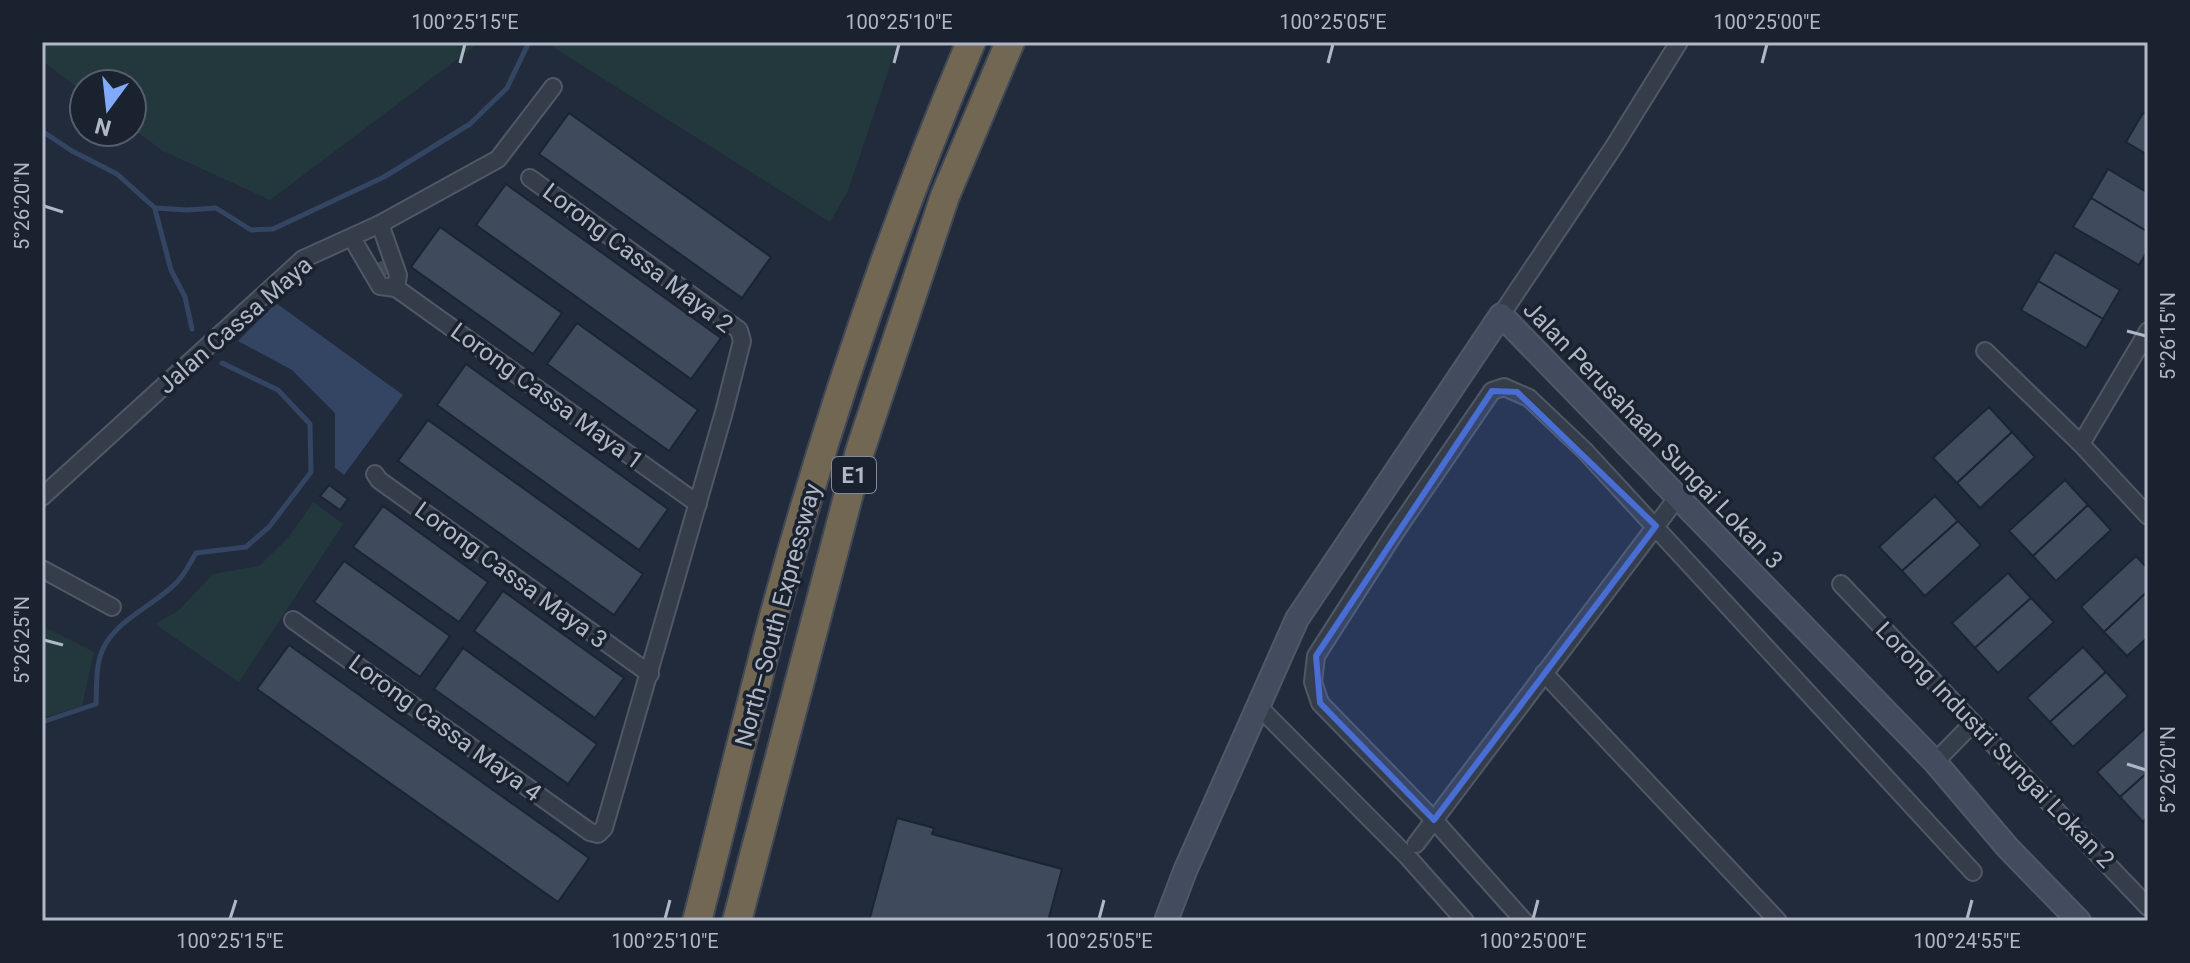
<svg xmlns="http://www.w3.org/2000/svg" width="2190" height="963" font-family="Roboto,sans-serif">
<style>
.green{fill:#23383c}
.water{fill:#344563}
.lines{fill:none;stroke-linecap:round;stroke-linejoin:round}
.stream{stroke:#344563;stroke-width:5}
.building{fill:#404a5d;stroke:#1c2432;stroke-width:2}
.minor-casing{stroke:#505866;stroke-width:20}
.secondary-casing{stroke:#505866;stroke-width:26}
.motorway-casing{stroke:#404856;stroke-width:32}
.minor{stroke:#353d4b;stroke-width:16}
.secondary{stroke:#434c5f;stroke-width:22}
.motorway{stroke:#726752;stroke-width:28}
.marked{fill:#496ed3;fill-opacity:0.2;stroke:#496ed3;stroke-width:6;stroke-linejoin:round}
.ticks{fill:none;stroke:#b0b8c7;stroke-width:3}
.labels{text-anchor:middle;stroke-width:7;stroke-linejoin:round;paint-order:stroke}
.shield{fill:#1a2230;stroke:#838b9a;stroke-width:2}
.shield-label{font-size:22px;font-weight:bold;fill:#b0b8c7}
.street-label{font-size:24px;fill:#b0b8c7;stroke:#1a2230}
.neatline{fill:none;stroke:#b0b8c7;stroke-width:3}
.ticks-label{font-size:20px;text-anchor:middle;fill:#b0b8c7}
</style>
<rect width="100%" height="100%" fill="#212b3b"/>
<!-- green -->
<g class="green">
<path d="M42,42H480L270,200L163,151L132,128V84H84V92L42,61Z"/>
<path d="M545,42H898L848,191L830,222Z"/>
<path d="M313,502L343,524L239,682L155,624L178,611L213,574L259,566L288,538Z"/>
<path d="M42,626L94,652L82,706L42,718Z"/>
</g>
<!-- water -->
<path class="water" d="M276,303L403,395L344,475L335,468V413L292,370L238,341Z"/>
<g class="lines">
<!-- stream -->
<g class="stream">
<path d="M42,131L72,151L117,174L155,208L187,210L216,208L251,230L273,229L384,177L470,124L507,88L529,42"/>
<path d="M155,209L171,270L185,297L192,329"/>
<path d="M42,722L96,704C97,686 95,663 104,647C117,620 154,605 175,584C184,576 190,563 196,553L246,547L269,527L311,472L310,424L278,390L222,363"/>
</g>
</g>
<!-- building -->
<g class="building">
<path d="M569,113L771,257L742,298L539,154Z"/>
<path d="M2143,113L2148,115V155L2126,142Z"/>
<path d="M2108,169L2148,193V232L2091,198Z"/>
<path d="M506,184L721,338L691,379L476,225Z"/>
<path d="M2091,198L2148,232V250L2139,265L2073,227Z"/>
<path d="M440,227L562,313L533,354L411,267Z"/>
<path d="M2055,252L2120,290L2103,319L2038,281Z"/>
<path d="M398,253L404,269L373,282L366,266Z"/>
<path d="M2038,281L2103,319L2086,348L2021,310Z"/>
<path d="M577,323L698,410L669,451L547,364Z"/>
<path d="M466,364L668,509L639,550L437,405Z"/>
<path d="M1989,407L2012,432L1957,483L1933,458Z"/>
<path d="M428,420L643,574L614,615L398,461Z"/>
<path d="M2012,432L2035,457L1980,508L1957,483Z"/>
<path d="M2065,480L2088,505L2033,556L2009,531Z"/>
<path d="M329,485L348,499L340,510L320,496Z"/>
<path d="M1935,496L1958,521L1902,571L1879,547Z"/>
<path d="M2088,505L2111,530L2056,581L2033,556Z"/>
<path d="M383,506L488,582L459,622L353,547Z"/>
<path d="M1958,521L1981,545L1925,596L1902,571Z"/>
<path d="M2136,556L2148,569V591L2104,632L2081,607Z"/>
<path d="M344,561L450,636L420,677L314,602Z"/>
<path d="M2008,573L2031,598L1975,648L1952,623Z"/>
<path d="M503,591L624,678L595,718L474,631Z"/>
<path d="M2148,591V637L2127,656L2104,632Z"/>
<path d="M2031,598L2054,622L1998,673L1975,648Z"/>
<path d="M289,645L589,858L558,902L257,689Z"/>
<path d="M2083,647L2106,672L2050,722L2027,698Z"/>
<path d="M463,648L597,744L568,784L434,689Z"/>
<path d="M2106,672L2128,696L2073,747L2050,722Z"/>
<path d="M2148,726V772L2120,797L2097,772Z"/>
<path d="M2148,772V817L2143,822L2120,797Z"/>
<path d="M897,818L934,828L932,834L1062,869L1048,921H869Z"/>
</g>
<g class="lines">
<defs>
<g id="minor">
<path d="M380,224L398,275L396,288"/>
<path d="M352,238L380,286L396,288L698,504"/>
<path d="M1501,315L1613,148L1679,42"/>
<path d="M1985,351L2081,444L2148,516"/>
<path d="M2081,444L2148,331"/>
<path d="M375,474L379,480L650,674"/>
<path d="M42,497L303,259L380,224L498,159L553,87"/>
<path d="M42,569L112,607"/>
<path d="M1841,584L2148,907"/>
<path d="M293,620L590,832L598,834L604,828L724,412L742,341L739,330L530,178"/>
<path d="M1544,673L1778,921"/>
<path d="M1258,706L1407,856L1465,921"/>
<path d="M1935,762L1973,723"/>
<path d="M1416,844L1677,498"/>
<path d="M1524,921L1434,820L1320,703L1313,682L1316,656L1394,534L1492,391L1504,387L1529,398L1585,451L1973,872"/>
</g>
<path id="secondary" d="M1166,921L1185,871L1297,619L1501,315L1935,762L2008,848L2079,921"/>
<g id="motorway">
<path d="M697,921C724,817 748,713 776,609C828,417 893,226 971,42"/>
<path d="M737,921L860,451L945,196L1010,42"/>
</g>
</defs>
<!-- minor casing -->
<use href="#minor" class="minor-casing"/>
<!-- secondary casing -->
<use href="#secondary" class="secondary-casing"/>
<!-- motorway casing -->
<use href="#motorway" class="motorway-casing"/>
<!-- minor -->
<use href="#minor" class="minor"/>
<!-- secondary -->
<use href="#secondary" class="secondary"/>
<!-- motorway -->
<use href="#motorway" class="motorway"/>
</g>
<!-- marked area -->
<path class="marked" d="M1492,391L1517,392L1656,526L1434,820L1320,703L1316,656Z"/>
<!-- ticks -->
<path class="ticks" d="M460,63L465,44M894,63L899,44M1328,63L1333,44M1762,63L1767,44M44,206L63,212M2127,331L2146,336M44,640L63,645M2127,764L2146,770M230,919L236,900M665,919L670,900M1099,919L1104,900M1533,919L1538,900M1967,919L1972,900"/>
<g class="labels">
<!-- shield labels -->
<rect class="shield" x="832" y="457" width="44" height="36" rx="6"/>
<g class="shield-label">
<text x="854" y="483">E1</text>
</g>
<!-- street labels -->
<g class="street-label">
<text transform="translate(638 258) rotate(37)" y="8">Lorong Cassa Maya 2</text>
<text transform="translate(235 325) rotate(-41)" y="8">Jalan Cassa Maya</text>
<text transform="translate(547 396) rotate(36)" y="8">Lorong Cassa Maya 1</text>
<text transform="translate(1653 435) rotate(46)" y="8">Jalan Perusahaan Sungai Lokan 3</text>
<text transform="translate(511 575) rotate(36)" y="8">Lorong Cassa Maya 3</text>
<text transform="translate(778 615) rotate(-75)" y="8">North–South Expressway</text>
<text transform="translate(445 728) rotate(36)" y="8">Lorong Cassa Maya 4</text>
<text transform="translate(1995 745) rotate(46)" y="8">Lorong Industri Sungai Lokan 2</text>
</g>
</g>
<!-- border -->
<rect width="2190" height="963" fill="none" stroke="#1a2230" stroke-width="88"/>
<!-- north arrow -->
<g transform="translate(108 108) rotate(195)"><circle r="38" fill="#1a2230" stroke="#565e6c" stroke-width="2"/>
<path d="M0-6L14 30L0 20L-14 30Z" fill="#81a9fc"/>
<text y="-12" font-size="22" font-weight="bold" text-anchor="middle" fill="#b0b8c7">N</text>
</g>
<rect x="44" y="44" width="2102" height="875" class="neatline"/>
<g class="ticks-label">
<text x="465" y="29">100°25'15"E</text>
<text x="899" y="29">100°25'10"E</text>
<text x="1333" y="29">100°25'05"E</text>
<text x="1767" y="29">100°25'00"E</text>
<text transform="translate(22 206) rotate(-90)" y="7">5°26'20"N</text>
<text transform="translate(2168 336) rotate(-90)" y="7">5°26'15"N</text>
<text transform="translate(22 640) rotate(-90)" y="7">5°26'25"N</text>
<text transform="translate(2168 770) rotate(-90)" y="7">5°26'20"N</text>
<text x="230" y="948">100°25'15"E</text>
<text x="665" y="948">100°25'10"E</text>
<text x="1099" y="948">100°25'05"E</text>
<text x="1533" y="948">100°25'00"E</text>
<text x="1967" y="948">100°24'55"E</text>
</g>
</svg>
